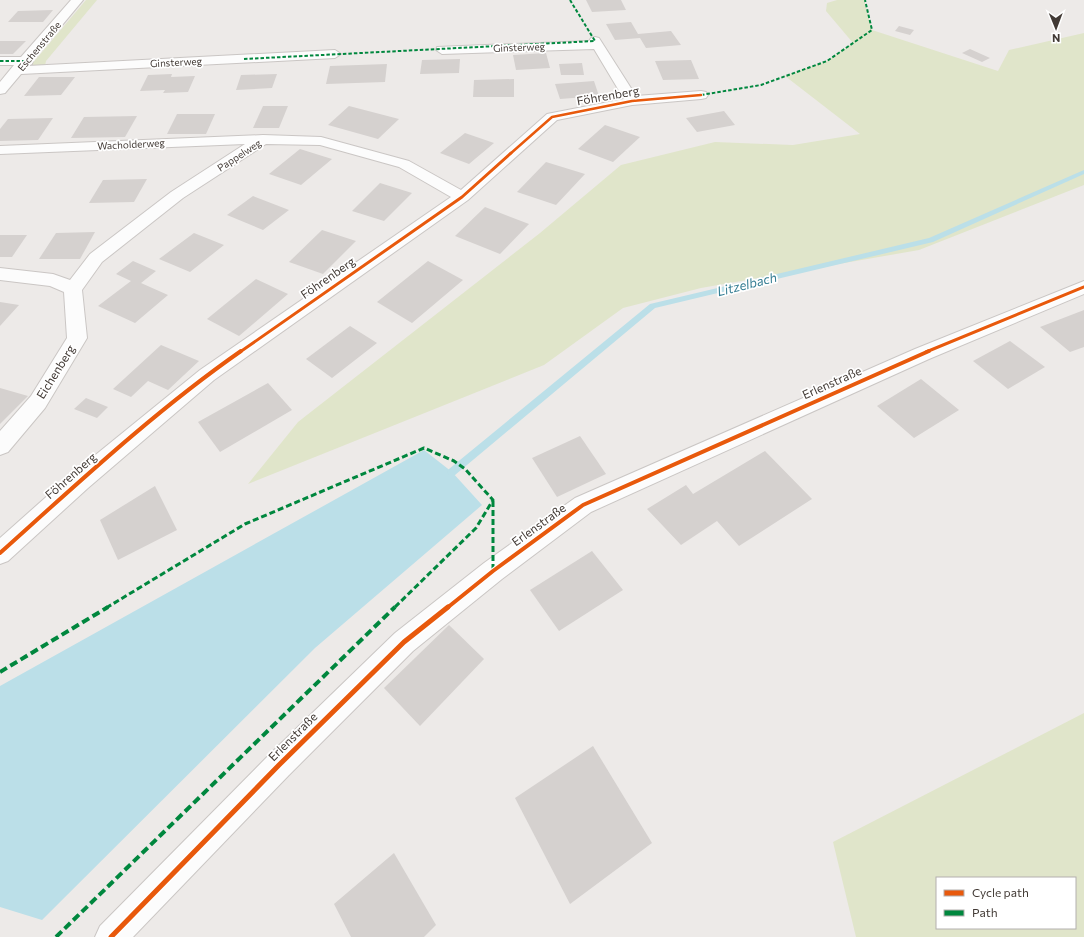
<svg xmlns="http://www.w3.org/2000/svg" width="1084" height="937" font-family="Commissioner,sans-serif">
<style>
.green{fill:#e0e5ca;fill-rule:evenodd}
.water{fill:#bbdfe8}
.lines{fill:none;stroke-linecap:round;stroke-linejoin:round}
.stream{fill:#bbdfe8;fill-rule:evenodd}
.building{fill:#d5d1cf}
.minor-casing{stroke:#cac6c4;stroke-width:2}
.minor{fill:#fcfcfc;fill-rule:evenodd}
.quiet-far2{stroke:#00873e;stroke-width:2;stroke-dasharray:3.5 2;stroke-linecap:butt}
.quiet-far1{stroke:#00873e;stroke-width:3;stroke-dasharray:6 3;stroke-linecap:butt}
.quiet{stroke:#00873e;stroke-width:4;stroke-dasharray:8 4;stroke-linecap:butt}
.cycleway-far3-casing{stroke:#fff;stroke-width:4}
.cycleway-far2-casing{stroke:#fff;stroke-width:5}
.cycleway-far1-casing{stroke:#fff;stroke-width:6}
.cycleway-casing{stroke:#fff;stroke-width:8}
.cycleway-far3{stroke:#e8590c;stroke-width:2.5}
.cycleway-far2{stroke:#e8590c;stroke-width:3}
.cycleway-far1{stroke:#e8590c;stroke-width:4}
.cycleway{stroke:#e8590c;stroke-width:5}
.labels{text-anchor:middle;stroke-width:3.5;stroke-linejoin:round;paint-order:stroke}
.far-street-label{font-size:10px;fill:#423a35;stroke:#fff}
.street-label{font-size:12px;fill:#423a35;stroke:#fff}
.water-label{font-size:13px;font-style:italic;fill:#367e94;stroke:#fff}
</style>
<rect width="100%" height="100%" fill="#edeae8"/>
<!-- green -->
<g class="green">
<path d="M86,0H97L46,61L45,66L31,65Z"/>
<path d="M837,0H865V4L872,30L998,71L1009,50L1084,33V185L919,250L701,288L623,308L544,365L248,484L298,422L540,233L621,165L715,142L793,145L860,134L785,76L827,61L853,43L826,11L827,3Z"/>
<path d="M1084,713V937H856L833,842ZM937,878H1075V928H937Z"/>
</g>
<!-- water -->
<path class="water" d="M424,450L452,472L482,505L315,648L42,920L0,907V686Z"/>
<g class="lines">
<!-- stream -->
<path class="stream" d="M1084,170V174L933,242L655,308L455,475H449L447,472L449,469L650,304L929,238Z"/>
</g>
<!-- building -->
<g class="building">
<path d="M586,0H621L626,10L592,12Z"/>
<path d="M53,10L43,22H8L18,11Z"/>
<path d="M631,22L638,34L671,31L681,45L646,48L640,38L615,40L606,24Z"/>
<path d="M899,26L914,30L910,35L895,31Z"/>
<path d="M0,41H26L13,54H0Z"/>
<path d="M970,49L990,58L982,62L962,53Z"/>
<path d="M546,53L550,68L516,70L513,55Z"/>
<path d="M460,59L459,73L420,74L422,60Z"/>
<path d="M691,60L699,79L663,80L655,61Z"/>
<path d="M582,63L584,75H561L559,64Z"/>
<path d="M387,64L385,82L326,84L330,66Z"/>
<path d="M172,74L171,77L195,76L188,92L163,93L165,90L140,91L148,75Z"/>
<path d="M277,74L272,88L236,90L241,75Z"/>
<path d="M39,77H75L61,95L24,96Z"/>
<path d="M514,79V97H473L474,80Z"/>
<path d="M594,81L599,96L560,99L555,84Z"/>
<path d="M263,106H288L279,128H253Z"/>
<path d="M349,106L399,119L378,139L328,125Z"/>
<path d="M724,111L735,125L697,132L686,118Z"/>
<path d="M177,114H215L206,134H167Z"/>
<path d="M137,116L125,137L71,138L84,117Z"/>
<path d="M53,118L38,140L0,141V129L8,119Z"/>
<path d="M605,125L640,137L613,162L578,149Z"/>
<path d="M465,133L494,143L469,164L440,153Z"/>
<path d="M300,149L332,159L301,185L269,174Z"/>
<path d="M546,162L585,174L556,205L517,192Z"/>
<path d="M147,179L134,202L89,203L103,180Z"/>
<path d="M380,183L412,193L384,221L352,211Z"/>
<path d="M253,196L289,210L263,230L227,215Z"/>
<path d="M485,207L529,224L500,254L455,236Z"/>
<path d="M322,230L356,241L323,274L289,262Z"/>
<path d="M95,232L80,259H39L56,233Z"/>
<path d="M194,233L224,245L190,272L159,259Z"/>
<path d="M0,235H27L12,257H0Z"/>
<path d="M133,261L156,271L141,283L168,295L135,323L98,306L131,281L116,274Z"/>
<path d="M428,261L463,280L412,323L377,302Z"/>
<path d="M256,279L288,294L239,336L207,319Z"/>
<path d="M0,302L19,305L0,326Z"/>
<path d="M1084,310V347L1070,352L1040,327Z"/>
<path d="M350,326L377,343L332,378L306,359Z"/>
<path d="M1010,341L1045,367L1008,389L973,361Z"/>
<path d="M161,345L199,361L168,390L148,381L131,397L113,389Z"/>
<path d="M921,379L959,410L914,438L877,406Z"/>
<path d="M268,383L292,410L220,452L198,422Z"/>
<path d="M0,388L28,396L0,424Z"/>
<path d="M86,398L108,407L97,418L74,409Z"/>
<path d="M580,436L606,474L557,497L532,458Z"/>
<path d="M765,451L812,499L739,546L717,521L681,545L647,509L686,485L693,494Z"/>
<path d="M155,486L177,530L118,560L100,520Z"/>
<path d="M592,551L623,590L559,631L530,590Z"/>
<path d="M449,625L484,659L420,726L384,688Z"/>
<path d="M593,746L652,843L570,904L515,798Z"/>
<path d="M394,853L436,925L424,937H351L334,904Z"/>
</g>
<g class="lines">
<defs>
<g id="minor">
<path d="M71,0H83L33,60L32,64L28,66L335,50L341,54L335,58L21,74L5,93L0,94V82L14,65H0V57H21Z"/>
<path d="M595,37L599,38L636,96L701,91L706,92L708,95L706,98L701,99L632,105L557,120L468,200L214,380L88,488L8,561L0,564V538L72,474L200,370L451,197L399,167L320,145L266,144L183,198L102,262L82,290L87,338L45,408L8,452L0,455V431L31,396L67,338L64,292L50,286L0,280V268L53,274L70,280L90,254L171,192L245,144L0,154V146L263,135L321,137L409,161L461,190L547,114L624,99L594,49L442,54L436,50L437,47L589,41L591,38Z"/>
<path d="M1084,281V294L929,359L591,512L502,579L413,651L289,775L133,937H95L100,926L269,755L395,633L484,563L575,498L915,349Z"/>
</g>
</defs>
<!-- minor casing -->
<use href="#minor" class="minor-casing"/>
<!-- minor -->
<use href="#minor" class="minor"/>
<!-- quiet-far2 -->
<g class="quiet-far2">
<path d="M570,0L595,41"/>
<path d="M244,59L595,41"/>
<path d="M0,61H27"/>
<path d="M701,95L761,85L827,61L872,30L865,0"/>
</g>
<!-- quiet-far1 -->
<g class="quiet-far1">
<path d="M493,501V571"/>
<path d="M106,608L245,524L424,448L454,461L465,469L493,500L476,528L394,608"/>
</g>
<!-- quiet -->
<g class="quiet">
<path d="M0,672L108,607"/>
<path d="M56,937L395,607"/>
</g>
<defs>
<path id="cycleway-far3" d="M510,154L552,117L632,101L701,95"/>
<g id="cycleway-far2">
<path d="M240,352L462,197L511,153"/>
<path d="M926,352L1084,287"/>
</g>
<g id="cycleway-far1">
<path d="M0,553C78,483 155,411 241,351"/>
<path d="M447,608L493,571L583,505L929,351"/>
</g>
<path id="cycleway" d="M111,937L279,765L404,642L448,607"/>
</defs>
<!-- cycleway-far3 casing -->
<use href="#cycleway-far3" class="cycleway-far3-casing"/>
<!-- cycleway-far2 casing -->
<use href="#cycleway-far2" class="cycleway-far2-casing"/>
<!-- cycleway-far1 casing -->
<use href="#cycleway-far1" class="cycleway-far1-casing"/>
<!-- cycleway casing -->
<use href="#cycleway" class="cycleway-casing"/>
<!-- cycleway-far3 -->
<use href="#cycleway-far3" class="cycleway-far3"/>
<!-- cycleway-far2 -->
<use href="#cycleway-far2" class="cycleway-far2"/>
<!-- cycleway-far1 -->
<use href="#cycleway-far1" class="cycleway-far1"/>
<!-- cycleway -->
<use href="#cycleway" class="cycleway"/>
</g>
<g class="labels">
<!-- far-street labels -->
<g class="far-street-label">
<text transform="translate(39 46) rotate(-50)" y="4">Eschenstraße</text>
<text transform="translate(519 47) rotate(-2)" y="4">Ginsterweg</text>
<text transform="translate(176 62) rotate(-3)" y="4">Ginsterweg</text>
<text transform="translate(131 144) rotate(-3)" y="4">Wacholderweg</text>
<text transform="translate(239 155) rotate(-33)" y="4">Pappelweg</text>
</g>
<!-- street labels -->
<g class="street-label">
<text transform="translate(608 96) rotate(-10)" y="4">Föhrenberg</text>
<text transform="translate(328 278) rotate(-35)" y="4">Föhrenberg</text>
<text transform="translate(56 372) rotate(-58)" y="4">Eichenberg</text>
<text transform="translate(832 383) rotate(-24)" y="4">Erlenstraße</text>
<text transform="translate(71 476) rotate(-41)" y="4">Föhrenberg</text>
<text transform="translate(539 525) rotate(-36)" y="4">Erlenstraße</text>
<text transform="translate(293 737) rotate(-45)" y="4">Erlenstraße</text>
</g>
<!-- water labels -->
<g class="water-label">
<text transform="translate(747 284) rotate(-14)" y="5">Litzelbach</text>
</g>
</g>
<!-- legend -->
<rect x="936" y="877" width="140" height="52" fill="#ffffff" stroke="#b3b0ae"/>
<rect x="944" y="890" width="20" height="6" fill="#e8590c" stroke="#b3b0ae"/>
<text x="972" y="897" font-size="12" fill="#423a35">Cycle path</text>
<rect x="944" y="910" width="20" height="6" fill="#00873e" stroke="#b3b0ae"/>
<text x="972" y="917" font-size="12" fill="#423a35">Path</text>
<!-- north arrow -->
<g transform="translate(1056 28) rotate(179)" stroke="#ffffff" stroke-width="3" paint-order="stroke">
<path d="M0-3L7 15L0 10L-7 15Z" fill="#423a35"/>
<text y="-6" font-size="11" font-weight="bold" text-anchor="middle" fill="#423a35">N</text>
</g>
</svg>
